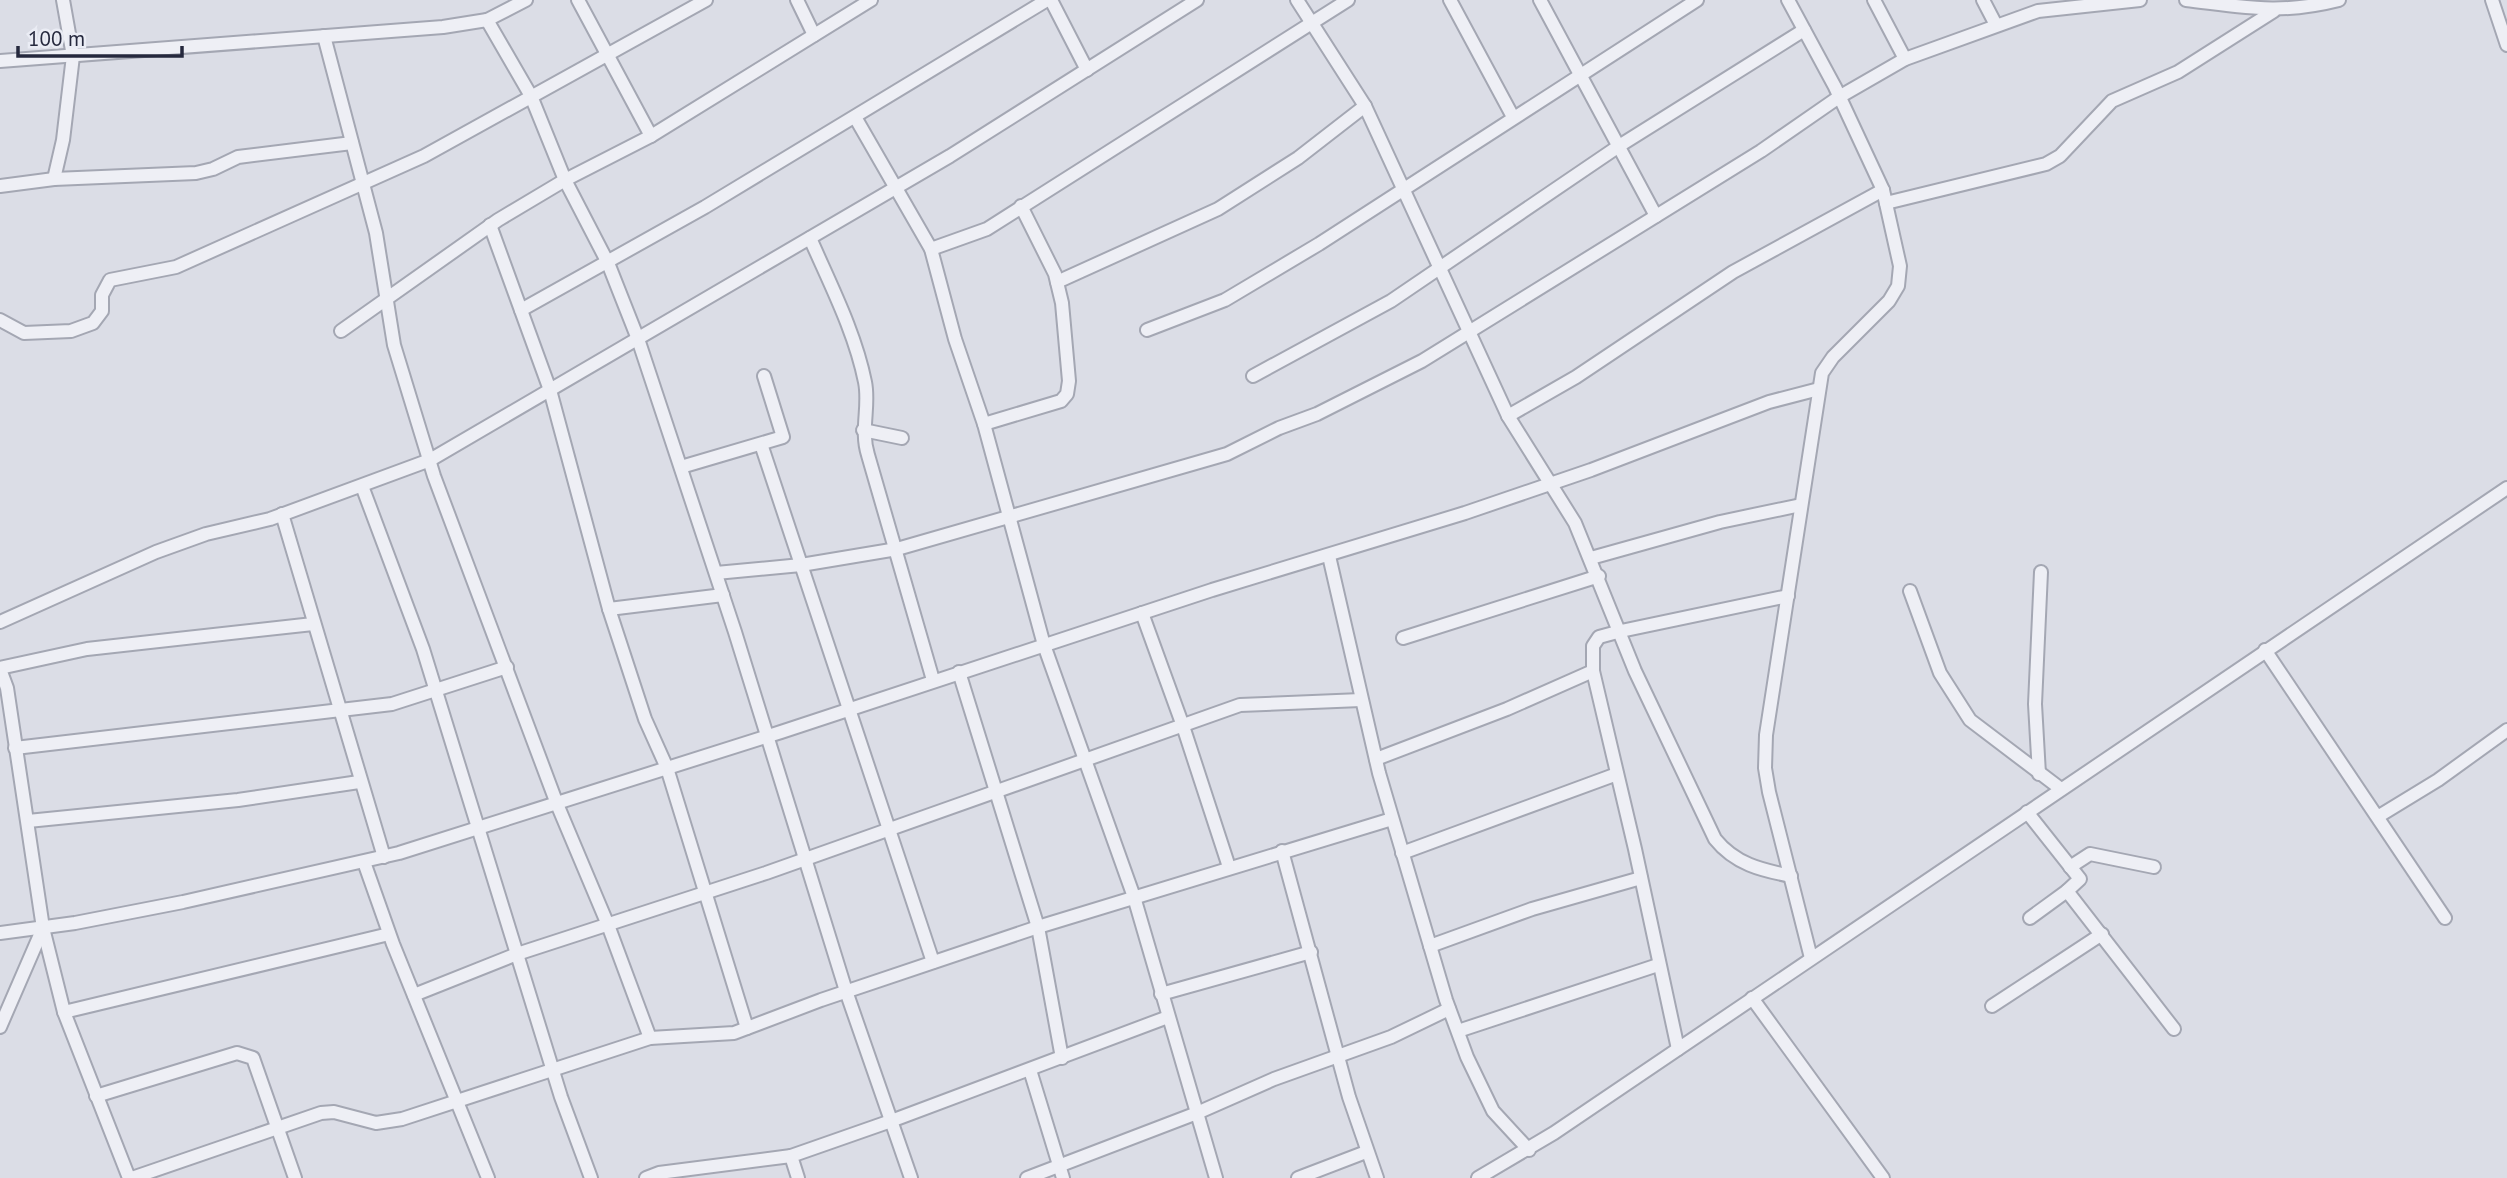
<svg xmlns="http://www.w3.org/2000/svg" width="2507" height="1178" font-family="'PT Sans',sans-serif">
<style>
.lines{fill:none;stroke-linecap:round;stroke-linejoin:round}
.minor-casing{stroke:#a4a7b3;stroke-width:16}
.minor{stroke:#eeeff5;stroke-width:12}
</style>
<rect width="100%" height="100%" fill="#dbdde6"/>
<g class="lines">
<defs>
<g id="minor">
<path d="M578,0L651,136"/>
<path d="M797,0L814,35"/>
<path d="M1051,0L1087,70"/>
<path d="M1297,0L1365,106L1508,416L1575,523L1635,671L1715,839C1735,864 1761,870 1791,876"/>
<path d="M1450,0L1513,117"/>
<path d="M1540,0L1656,216"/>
<path d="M1788,0L1835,87L1883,190L1900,266L1898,286L1889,301L1833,357L1822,373L1766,735L1765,768L1769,792L1811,958"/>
<path d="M1874,0L1905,59"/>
<path d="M1983,0L1996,25"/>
<path d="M2186,0C2245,7 2280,15 2339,0"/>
<path d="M2492,0L2507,45"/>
<path d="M487,20L531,96L565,180L608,263L638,339L735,632L846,991L911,1178"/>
<path d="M324,36L376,233L394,345L434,476L557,804L608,925L650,1038"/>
<path d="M0,61L443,27L487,20L526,0"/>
<path d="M855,117L931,249L955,339L984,424L1044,645L1134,897L1216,1178"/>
<path d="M54,179L63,140L73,56L63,0"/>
<path d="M0,186L54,179L196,173L213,169L238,157L352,143"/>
<path d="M1886,203L2046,164L2060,156L2112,101L2178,72L2274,11"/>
<path d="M490,225L550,390L609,609L645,719L667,768L747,1028"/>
<path d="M810,238C830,284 855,332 865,382C870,406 860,430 868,455C890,530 912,605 933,680"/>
<path d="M931,249L987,229L1348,0"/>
<path d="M1057,282L1218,209L1298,158L1365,106"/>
<path d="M521,310L705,207L1047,0"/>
<path d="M0,320L24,333L71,331L93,323L102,311V295L110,280L176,267L424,156L706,0"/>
<path d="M1147,330L1225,300L1319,244L1697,0"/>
<path d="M341,331L498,220L565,180L651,136L871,0"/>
<path d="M1253,376L1391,301L1619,146L1804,30"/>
<path d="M1508,416L1576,377L1733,272L1883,190"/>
<path d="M984,424L1061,401L1067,394L1069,381L1062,303L1055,274L1021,206"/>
<path d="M863,430L902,438"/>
<path d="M761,444L933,962"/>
<path d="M681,467L783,437L764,376"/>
<path d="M362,486L423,649L561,1097L591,1178"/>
<path d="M282,514L384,857"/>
<path d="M1329,556L1379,773L1446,1000L1467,1057L1493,1111L1529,1150"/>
<path d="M1591,558L1720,522L1801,505"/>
<path d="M716,573L801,565L897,549L1227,454L1279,428L1317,414L1422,361L1761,151L1839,97L1905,59L2038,11L2140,0"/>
<path d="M1910,591L1940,673L1970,720L2061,789"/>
<path d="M609,609L723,595"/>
<path d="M1142,613L1183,726L1229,867"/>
<path d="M0,622L156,552L206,534L270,519L430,460L950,156L1197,0"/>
<path d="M1403,638L1599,576"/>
<path d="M2265,650L2445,918"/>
<path d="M0,668L87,649L313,624"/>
<path d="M0,669L7,688L43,928L64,1012L129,1178"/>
<path d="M959,672L1038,927L1062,1058"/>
<path d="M15,748L392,704L507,667"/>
<path d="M1376,759L1507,709L1593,671"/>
<path d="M2039,774L2035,704L2041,572"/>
<path d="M2027,812L2080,879L2067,891L2174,1029"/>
<path d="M2379,816L2438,780L2507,730"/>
<path d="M28,821L238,800L359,782"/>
<path d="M1282,851L1349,1097L1377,1178"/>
<path d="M1402,853L1617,774"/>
<path d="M364,862L393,944L488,1178"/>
<path d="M2070,867L2090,854L2154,867"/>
<path d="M2030,918L2067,891"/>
<path d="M0,933L75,923L183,902L399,853L781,732L1212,590L1465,513L1591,470L1769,402L1819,389"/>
<path d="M1430,946L1532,909L1641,878"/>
<path d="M1161,994L1311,952"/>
<path d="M414,995L517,954L766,873L1240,705L1361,700"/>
<path d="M1752,998L1883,1178"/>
<path d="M1992,1006L2102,934"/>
<path d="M64,1012L389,934"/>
<path d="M0,1027L43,928"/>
<path d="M1458,1031L1658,965"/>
<path d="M1678,1049L1635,849L1593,671V646L1599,637L1621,631L1788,596"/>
<path d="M1030,1070L1063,1178"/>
<path d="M96,1096L237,1053L253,1058L295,1178"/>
<path d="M132,1178L321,1113L334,1112L376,1123L402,1119L650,1038L734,1033L821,1000L1038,927L1392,819"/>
<path d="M646,1178L659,1173L791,1156"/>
<path d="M798,1178L791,1156L891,1121L1168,1017"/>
<path d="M1027,1178L1197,1113L1274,1079L1391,1037L1449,1009"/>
<path d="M1298,1178L1366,1152"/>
<path d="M1478,1178L1554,1133L2507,488"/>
</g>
</defs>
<!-- minor casing -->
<use href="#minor" class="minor-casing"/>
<!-- minor -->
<use href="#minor" class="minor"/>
</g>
<!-- scale -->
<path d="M18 46v10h164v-10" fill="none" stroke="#25283d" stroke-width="3.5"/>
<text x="28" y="46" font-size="21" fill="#25283d" stroke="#eaecf4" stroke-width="5" paint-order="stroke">100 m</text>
</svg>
